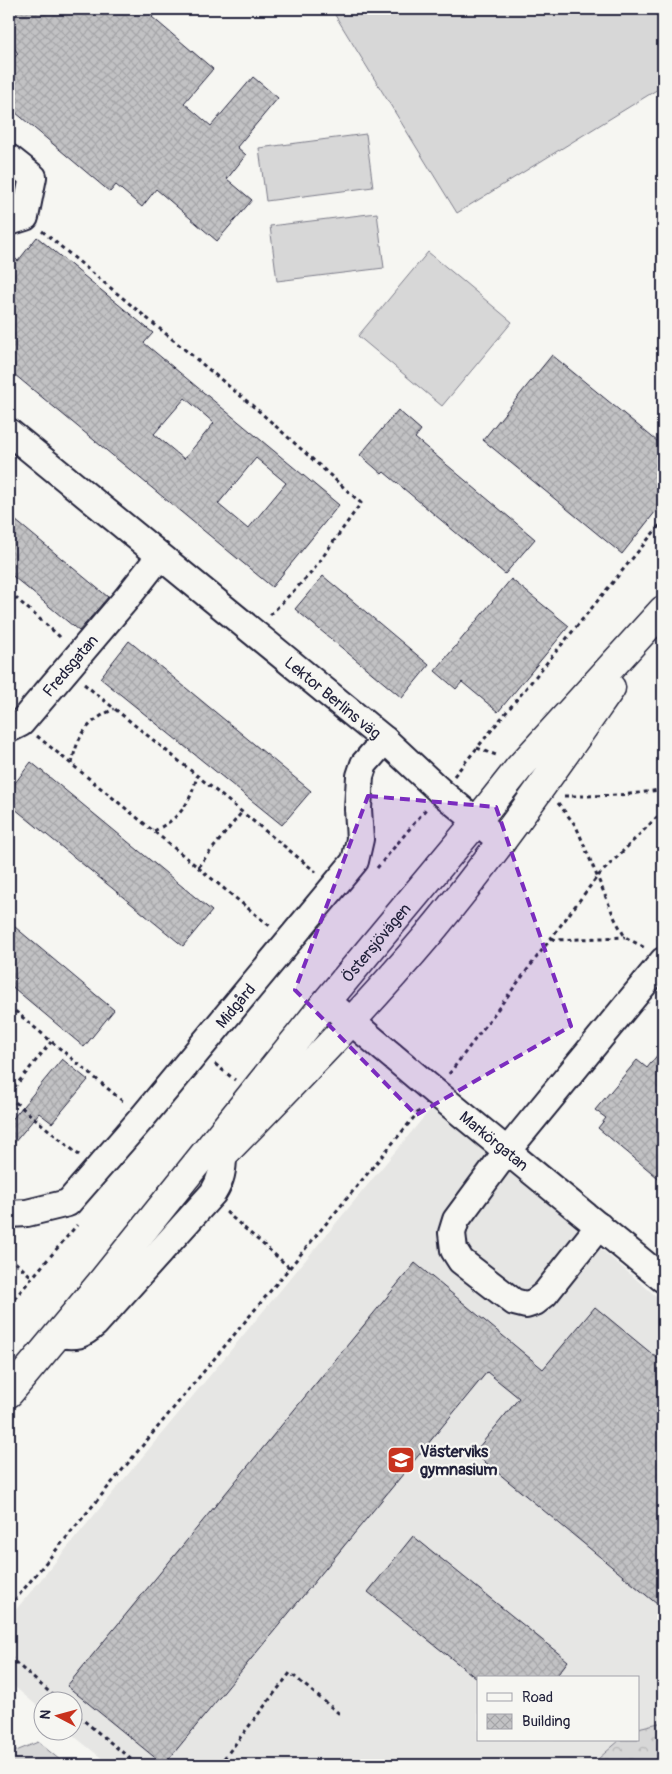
<svg xmlns="http://www.w3.org/2000/svg" width="672" height="1774" font-family="Pangolin,sans-serif">
<style>
.built{fill:#e6e6e4}
.grass{fill:#d7d7d7;stroke:#7c7c89}
.forest{fill:url(#forest-crowns);stroke:#7c7c89}
.building{fill:url(#building-cross-hatch);stroke:#22223b;fill-rule:evenodd}
.lines{fill:none;stroke-linecap:round;stroke-linejoin:round}
.minor-casing{stroke:#22223b;stroke-width:30}
.major-casing{stroke:#22223b;stroke-width:31}
.path{stroke:#22223b;stroke-width:3;stroke-dasharray:4 4;stroke-linecap:butt}
.minor{stroke:#f6f6f2;stroke-width:26}
.major{stroke:#f6f6f2;stroke-width:28}
.marked{fill:#7b2cbf;fill-opacity:0.2;stroke:#7b2cbf;stroke-width:4;stroke-dasharray:10 6;stroke-linejoin:round}
.labels{text-anchor:middle;stroke-width:4.5;stroke-linejoin:round;paint-order:stroke}
.street-label{font-size:16px;fill:#22223b;stroke:#f6f6f2}
.poi-label{font-size:16px;font-weight:bold;fill:#22223b;stroke:#f6f6f2;text-anchor:start}
</style>
<defs>
<pattern id="forest-crowns" width="20" height="18" patternUnits="userSpaceOnUse" patternTransform="scale(1.25)"><rect width="20" height="18" fill="#d7d7d7"/><path d="M2 6a3 3 0 1 1 6 0M12 15a3 3 0 1 1 6 0" fill="none" stroke="#b8b8b9"/></pattern>
<pattern id="building-cross-hatch" width="8" height="8" patternUnits="userSpaceOnUse" patternTransform="scale(1.25)"><rect width="8" height="8" fill="#c2c2c4"/><path d="M0 0l8 8M0 8l8-8" fill="none" stroke="#a6a6a9"/></pattern>
</defs>
<rect width="100%" height="100%" fill="#f6f6f2"/>
<filter id="ink" filterUnits="userSpaceOnUse"><feTurbulence type="fractalNoise" baseFrequency=".02" numOctaves="2"/><feDisplacementMap in="SourceGraphic" scale="10" xChannelSelector="R" yChannelSelector="G"/><feConvolveMatrix kernelMatrix="1 2 1 2 8 2 1 2 1" color-interpolation-filters="sRGB"/></filter>
<g filter="url(#ink)">
<!-- built -->
<path class="built" d="M433,1106L663,1302V1722L638,1728V1678H478V1740H620L591,1765H110L69,1732H72V1702H42V1710L9,1682V1618Z"/>
<!-- grass -->
<g class="grass">
<path d="M346,9H663V86L457,213L335,15Z"/>
<path d="M366,134L373,187L266,201L259,148Z"/>
<path d="M377,213L384,268L277,281L270,226Z"/>
<path d="M428,252L512,322L442,406L358,336Z"/>
<path d="M38,1742L66,1765H9V1754Z"/>
</g>
<!-- forest -->
<path class="forest" d="M663,1722V1765H591L620,1740H638V1728Z"/>
<!-- building -->
<g class="building">
<path d="M9,9H158L152,17L213,69L184,103L211,126L253,77L278,98L237,147L246,155L227,179L252,200L217,241L156,189L142,207L116,185L110,192L9,107V61L18,54L9,39Z"/>
<path d="M37,237L153,333L144,343L339,505L272,587L9,370V253L18,261ZM185,398L214,423L184,459L154,434ZM256,458L286,483L248,529L218,504Z"/>
<path d="M552,355L663,446V502L622,554L483,440Z"/>
<path d="M398,410L421,430L415,438L535,539L505,574L384,472L382,474L360,455Z"/>
<path d="M9,515L108,597L79,631L9,573Z"/>
<path d="M323,576L429,665L402,698L295,609Z"/>
<path d="M511,579L569,626L498,712L462,682L456,689L435,671Z"/>
<path d="M129,641L311,791L282,825L100,678Z"/>
<path d="M31,762L212,911L183,946L9,804V791Z"/>
<path d="M9,922L114,1010L84,1047L9,984Z"/>
<path d="M663,1048V1182L598,1128L606,1118L595,1110L637,1060L647,1068Z"/>
<path d="M62,1059L88,1080L52,1123L39,1113L9,1149V1123Z"/>
<path d="M415,1263L543,1369L595,1307L663,1363V1609L474,1453L519,1398L487,1372L164,1765L67,1686Z"/>
<path d="M413,1536L568,1661L555,1678H476L368,1592Z"/>
</g>
<g class="lines">
<defs>
<g id="minor">
<path d="M9,158L33,177L25,217L9,222"/>
<path id="s1" d="M9,432L385,740L441,792L502,842"/>
<path id="s2" d="M9,729L21,723L127,598L159,557"/>
<path id="s3" d="M327,1001L435,1092L663,1279"/>
<path id="s4" d="M9,1214L27,1213L68,1203L142,1118L355,861L360,839L358,809L360,776L364,764L385,740"/>
<path d="M599,1226L545,1294L535,1302L526,1305L514,1302L461,1261L454,1250L452,1233L456,1220L507,1151L663,961"/>
<path d="M58,1334C76,1337 82,1336 95,1324L213,1193C221,1180 223,1170 223,1155"/>
</g>
<g id="major">
<path d="M222,1156C292,1084 363,1012 428,935C494,856 552,772 611,688"/>
<path id="s5" d="M9,1393L100,1284L327,1001L477,821L519,768L663,610"/>
</g>
</defs>
<!-- minor casing -->
<use href="#minor" class="minor-casing"/>
<!-- major casing -->
<use href="#major" class="major-casing"/>
<!-- path -->
<g class="path">
<path d="M42,231L260,412L361,503L312,572L269,616"/>
<path d="M9,592L59,636L62,640"/>
<path d="M84,684L316,872"/>
<path d="M37,736L271,927"/>
<path d="M477,748L499,756"/>
<path d="M72,764C77,735 88,721 114,709"/>
<path d="M454,776L663,521"/>
<path d="M564,796C598,796 630,796 663,789"/>
<path d="M558,803L576,826L615,919L625,937L645,948"/>
<path d="M154,831C181,817 190,804 197,776"/>
<path d="M198,867L242,812"/>
<path d="M377,868L426,809"/>
<path d="M552,938L556,940L625,937"/>
<path d="M9,1006L125,1103"/>
<path d="M215,1064L235,1080"/>
<path d="M449,1074L597,877L663,811"/>
<path d="M9,1094L51,1042"/>
<path d="M9,1097L79,1155"/>
<path d="M226,1212L290,1268"/>
<path d="M9,1257L32,1277"/>
<path d="M9,1305L77,1225"/>
<path d="M9,1607L420,1110"/>
<path d="M9,1657L61,1702"/>
<path d="M72,1711L138,1765"/>
<path d="M219,1765L290,1673L342,1716"/>
</g>
<!-- minor -->
<use href="#minor" class="minor"/>
<!-- major -->
<use href="#major" class="major"/>
</g>
</g>
<!-- marked area -->
<path class="marked" d="M368,796L496,807L571,1026L416,1115L295,990Z"/>
<!-- icons -->
<defs>
<symbol id="school-square" viewBox="-11 -11 22 22"><rect x="-9" y="-9" width="18" height="18" rx="4" fill="#c8321e" stroke="#f6f6f2"/><path d="M0-5L7-2L0 1L-7-2ZM-4 1L0 2.5L4 1V4Q0 6-4 4Z" fill="#fff"/></symbol>
</defs>
<g fill-rule="evenodd">
<use href="#school-square" x="385" y="1444" width="32" height="32"/>
</g>
<g class="labels">
<!-- street labels -->
<g class="street-label">
<text dy="6" stroke="none"><textPath href="#s2" startOffset="89">Fredsgatan</textPath></text>
<text dy="6" stroke="none"><textPath href="#s1" startOffset="419">Lektor Berlins väg</textPath></text>
<text dy="6" stroke="none"><textPath href="#s5" startOffset="581">Östersjövägen</textPath></text>
<text dy="6" stroke="none"><textPath href="#s4" startOffset="319">Midgård</textPath></text>
<text dy="6" stroke="none"><textPath href="#s3" startOffset="218">Markörgatan</textPath></text>
</g>
<!-- poi labels -->
<g class="poi-label">
<text x="420" y="1457">Västerviks<tspan x="420" dy="18">gymnasium</tspan></text>
</g>
</g>
<!-- margin -->
<rect width="672" height="1774" fill="none" stroke="#f6f6f2" stroke-width="30"/>
<rect x="15" y="15" width="642" height="1744" fill="none" stroke="#22223b" stroke-width="2" filter="url(#ink)"/>
<!-- legend -->
<rect x="477" y="1676" width="162" height="65" fill="#f6f6f2" stroke="#a1a1a9"/>
<rect x="487" y="1693" width="25" height="8" fill="#f6f6f2" stroke="#a1a1a9"/>
<text x="522" y="1702" font-size="15" fill="#22223b">Road</text>
<rect x="487" y="1714" width="25" height="15" fill="url(#building-cross-hatch)" stroke="#a1a1a9"/>
<text x="522" y="1726" font-size="15" fill="#22223b">Building</text>
<!-- north arrow -->
<g transform="translate(58 1716) rotate(276)"><circle r="24" fill="#f6f6f2" stroke="#a1a1a9"/>
<path d="M0-4L9 19L0 12L-9 19Z" fill="#c8321e"/>
<text y="-8" font-size="14" font-weight="bold" text-anchor="middle" fill="#22223b">N</text>
</g>
</svg>
